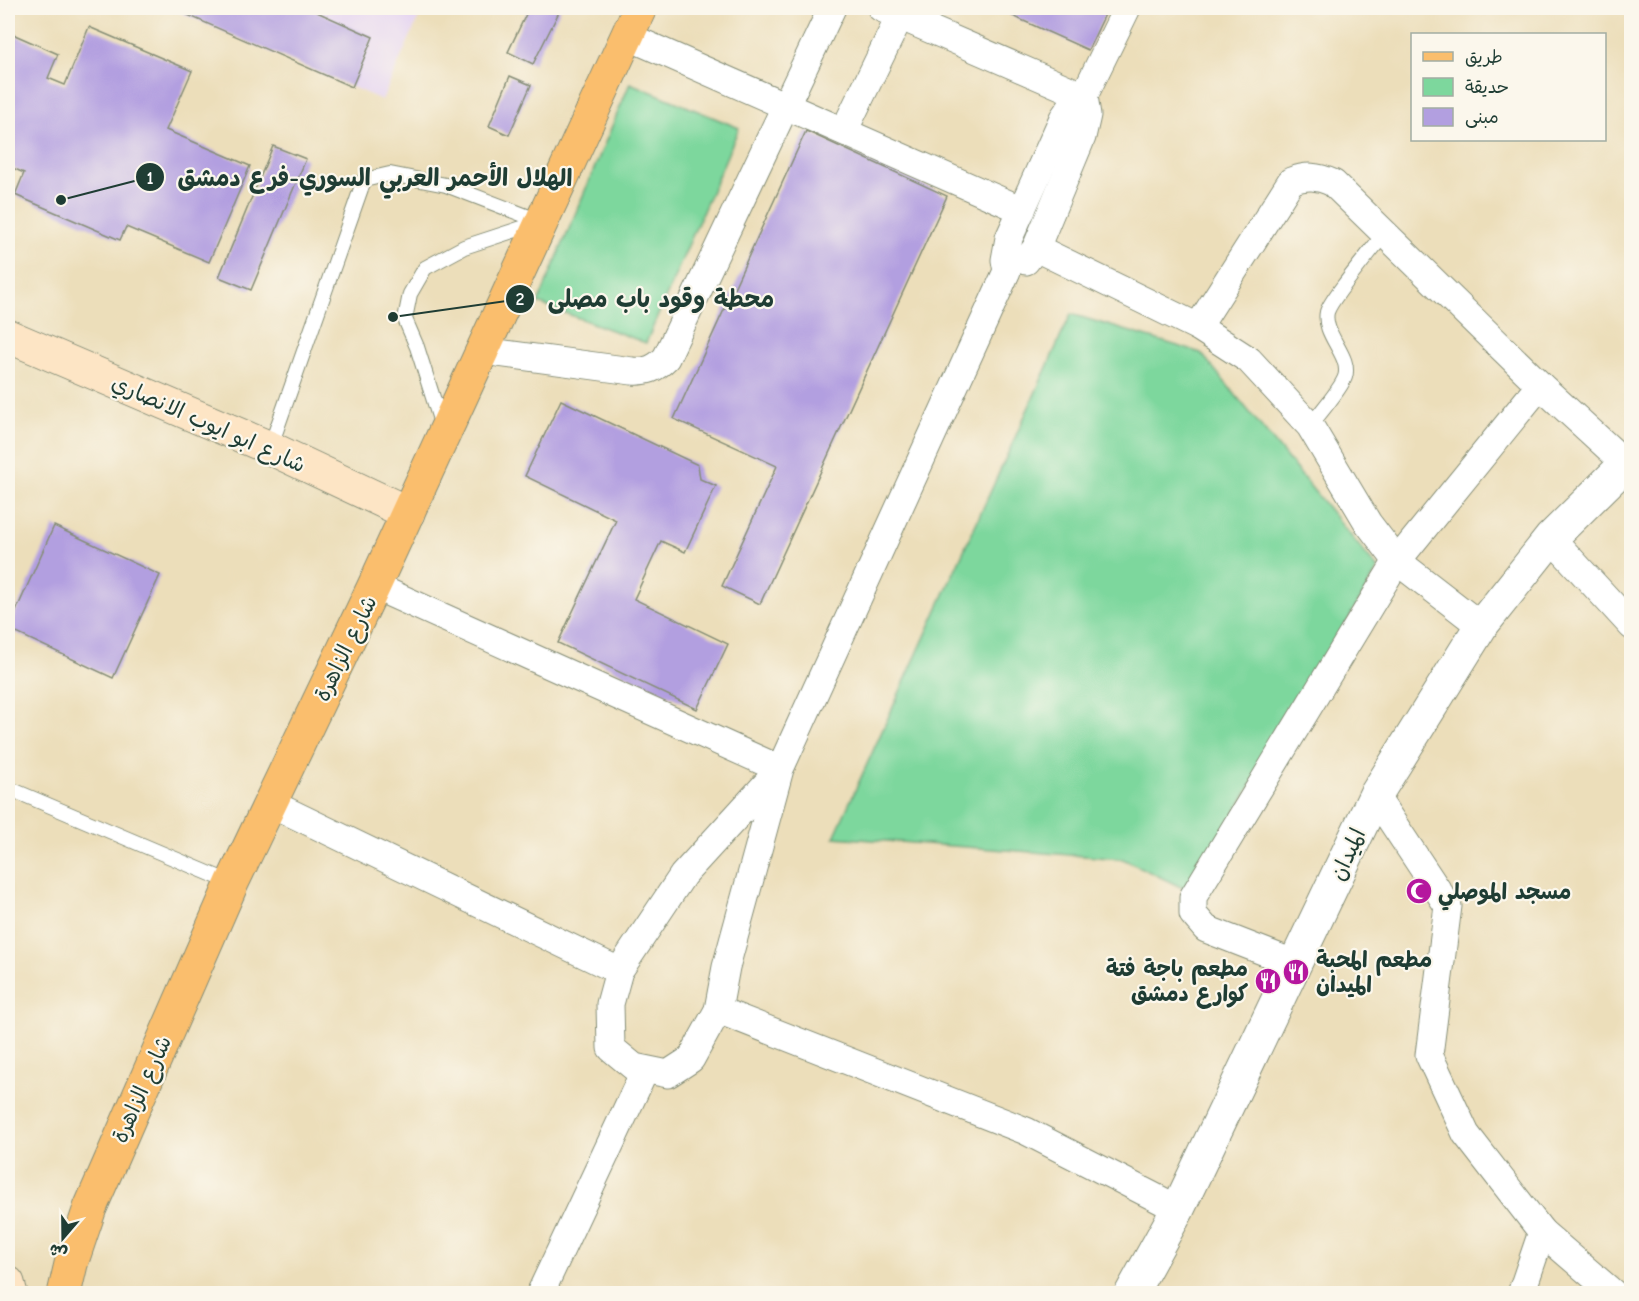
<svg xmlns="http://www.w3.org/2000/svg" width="1639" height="1301" font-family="'Comic Neue','Playpen Sans Arabic',sans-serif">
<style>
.built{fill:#e4d3f2}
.green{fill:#7dd79d;stroke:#4e8a68;stroke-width:1.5}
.building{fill:#b29fe0}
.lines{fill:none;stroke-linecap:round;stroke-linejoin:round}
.service-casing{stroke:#868e77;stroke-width:16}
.minor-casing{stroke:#868e77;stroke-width:29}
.tertiary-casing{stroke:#868e77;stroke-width:35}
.secondary-casing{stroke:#868e77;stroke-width:35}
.primary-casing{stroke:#868e77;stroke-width:35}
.service{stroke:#fff;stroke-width:14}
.minor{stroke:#fff;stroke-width:27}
.tertiary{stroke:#fff;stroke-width:33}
.secondary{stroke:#fde5c5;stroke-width:33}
.primary{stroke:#fabe6d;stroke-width:33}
.labels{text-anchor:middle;stroke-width:4.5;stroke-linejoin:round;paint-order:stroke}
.street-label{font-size:22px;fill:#1f3d34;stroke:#fbf7ec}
.poi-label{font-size:22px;font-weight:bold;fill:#1f3d34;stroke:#fbf7ec;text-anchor:start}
.leader{fill:none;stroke:#1f3d34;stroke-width:2}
.callout-dot{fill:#1f3d34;stroke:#fbf7ec;stroke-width:2}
.mark-label{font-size:18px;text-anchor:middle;font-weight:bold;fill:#fff}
.callout-label{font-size:24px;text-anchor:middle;font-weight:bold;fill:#1f3d34;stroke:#fbf7ec;stroke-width:4.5;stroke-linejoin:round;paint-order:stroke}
</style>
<rect width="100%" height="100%" fill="#fbf7ec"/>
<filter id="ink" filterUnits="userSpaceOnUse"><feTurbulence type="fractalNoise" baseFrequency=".0167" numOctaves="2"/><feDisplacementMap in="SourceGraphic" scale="12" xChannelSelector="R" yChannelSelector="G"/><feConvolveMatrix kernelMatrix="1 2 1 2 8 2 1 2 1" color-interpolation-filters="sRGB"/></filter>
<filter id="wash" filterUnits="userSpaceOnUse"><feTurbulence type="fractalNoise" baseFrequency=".008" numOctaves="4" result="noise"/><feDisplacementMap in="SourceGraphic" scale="24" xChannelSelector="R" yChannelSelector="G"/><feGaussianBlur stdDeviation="1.35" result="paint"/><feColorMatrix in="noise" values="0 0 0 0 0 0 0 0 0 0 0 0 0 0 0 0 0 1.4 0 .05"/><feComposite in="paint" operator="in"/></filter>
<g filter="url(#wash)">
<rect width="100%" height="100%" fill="#ecdeba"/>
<!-- built -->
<path class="built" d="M170,8H423L382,100Z"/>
<!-- green -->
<g class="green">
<path d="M630,83L739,128L646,343L538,303Z"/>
<path d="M1071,314L1201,353L1378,569L1189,891L1123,859L834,837Z"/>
</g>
<g id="blocks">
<!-- building -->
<g class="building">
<path d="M186,8H308L373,37L352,87L183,13Z"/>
<path d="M529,8H561L533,64L508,52Z"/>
<path d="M995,8H1108L1088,50Z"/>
<path d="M89,27L192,71L166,130L250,166L209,262L126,227L120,240L15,195L24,173L8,166V32L58,54L48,78L65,85Z"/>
<path d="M510,76L531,85L509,135L489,126Z"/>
<path d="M806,131L947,196L760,604L722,586L777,466L674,419Z"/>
<path d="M273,146L306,159L251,290L219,277Z"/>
<path d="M561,400L698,465L700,479L716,486L685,552L661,541L634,599L728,644L697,709L558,643L616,520L525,476Z"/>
<path d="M54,526L160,575L113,678L8,629Z"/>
</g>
</g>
</g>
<g filter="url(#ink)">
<use href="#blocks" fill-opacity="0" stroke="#868e77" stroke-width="1.5"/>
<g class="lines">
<defs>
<g id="service">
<path d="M442,426L417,347L405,319L410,294L425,268L464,247L537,223"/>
<path d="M1310,426C1319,414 1341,389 1345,377C1352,356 1322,335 1327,312C1331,298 1373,249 1384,234"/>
<path d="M270,448L364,180L390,174L446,185L542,222"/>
<path d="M8,788L232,883"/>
</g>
<g id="minor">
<path d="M881,8L1084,96"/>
<path d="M627,36L1022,210"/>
<path d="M844,131L900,16"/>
<path d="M1036,248L1198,327L1249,360L1310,426L1368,523L1397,561L1481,626"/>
<path d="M1026,261L1036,248L1082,137L1087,115L1084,96"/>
<path d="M1198,327L1291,181C1307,175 1317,176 1333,183L1540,385L1626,464"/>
<path d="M483,351L632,371C647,372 655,369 666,358L832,8"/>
<path d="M1551,538L1632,626"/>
<path d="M374,586L780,769L683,875L619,971L610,1004L611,1048L634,1067L668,1074L691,1059L718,1010L726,967L780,769L1007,271L1005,260L1009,238L1063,118L1070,108L1084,96L1127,8"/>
<path d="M1375,796L1448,906L1429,1055L1466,1134L1542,1232L1614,1294"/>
<path d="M270,803L619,971"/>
<path d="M1296,964L1206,929L1193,914V897L1397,561L1540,385"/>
<path d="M718,1010L1026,1131L1178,1209"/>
<path d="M540,1294L645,1070"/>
<path d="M1521,1294L1542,1232"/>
</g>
<path id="tertiary" d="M1131,1294L1178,1209L1375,796L1481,626L1551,538L1632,458"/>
<g id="secondary">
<path d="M8,336L270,448L408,513"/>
<path d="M8,1283L11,1294"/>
</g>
<path id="primary" d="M64,1294L71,1264L90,1208L232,883L374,586L640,8"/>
</defs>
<!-- service casing -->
<use href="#service" class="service-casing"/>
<!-- minor casing -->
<use href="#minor" class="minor-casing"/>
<!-- tertiary casing -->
<use href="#tertiary" class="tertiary-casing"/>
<!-- secondary casing -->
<use href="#secondary" class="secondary-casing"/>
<!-- primary casing -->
<use href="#primary" class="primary-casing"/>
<!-- service -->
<use href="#service" class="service"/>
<!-- minor -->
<use href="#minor" class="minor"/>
<!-- tertiary -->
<use href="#tertiary" class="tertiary"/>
<!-- secondary -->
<use href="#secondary" class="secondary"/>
<!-- primary -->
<use href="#primary" class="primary"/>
</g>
</g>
<!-- icons -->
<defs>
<symbol id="mosque-disc" viewBox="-11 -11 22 22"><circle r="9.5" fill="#b5179e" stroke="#fbf7ec"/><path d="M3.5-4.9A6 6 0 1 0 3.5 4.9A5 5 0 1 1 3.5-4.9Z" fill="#fff"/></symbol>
<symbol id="restaurant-disc" viewBox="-11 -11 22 22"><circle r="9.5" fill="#b5179e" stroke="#fbf7ec"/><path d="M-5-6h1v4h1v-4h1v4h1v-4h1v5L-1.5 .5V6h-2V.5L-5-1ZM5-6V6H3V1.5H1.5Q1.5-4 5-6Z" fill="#fff"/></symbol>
</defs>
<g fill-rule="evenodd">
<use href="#mosque-disc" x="1404" y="876" width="30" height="30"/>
<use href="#restaurant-disc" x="1281" y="957" width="30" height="30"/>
<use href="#restaurant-disc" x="1253" y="966" width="30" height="30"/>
</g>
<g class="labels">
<!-- street labels -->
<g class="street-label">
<text transform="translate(209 423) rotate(24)" y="8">شارع ابو ايوب الانصاري</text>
<text transform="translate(345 648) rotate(-64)" y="8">شارع الزاهرة</text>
<text transform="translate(1347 854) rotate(-65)" y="8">الميدان</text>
<text transform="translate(141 1089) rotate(-66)" y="8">شارع الزاهرة</text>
</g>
<!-- poi labels -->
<g class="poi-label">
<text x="1438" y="899">مسجد الموصلي</text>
<text x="1316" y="967">مطعم المحبة<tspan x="1316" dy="25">الميدان</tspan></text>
<text x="1248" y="976" text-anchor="end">مطعم باجة فتة<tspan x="1248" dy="25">كوارع دمشق</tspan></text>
</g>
</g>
<!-- callouts -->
<path class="leader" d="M61 200L150 177M393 317L520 299"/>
<g class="callout-dot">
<circle cx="61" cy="200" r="6"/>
<circle cx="393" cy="317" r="6"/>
<circle cx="150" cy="177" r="15"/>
<circle cx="520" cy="299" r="15"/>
</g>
<g class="mark-label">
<text x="150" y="184">1</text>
<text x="520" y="305">2</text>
</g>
<g class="callout-label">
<text x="375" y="186">الهلال الأحمر العربي السوري-فرع دمشق</text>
<text x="661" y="307">محطة وقود باب مصلى</text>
</g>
<!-- margin -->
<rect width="1639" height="1301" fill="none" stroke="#fbf7ec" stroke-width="30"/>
<!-- legend -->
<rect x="1411" y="33" width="195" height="108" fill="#fbf7ec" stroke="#a3ada2" stroke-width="1.5"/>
<rect x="1423" y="52" width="30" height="9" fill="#fabe6d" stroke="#a3ada2" stroke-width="1.5"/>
<text x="1465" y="63" font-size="18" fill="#1f3d34">طريق</text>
<rect x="1423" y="78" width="30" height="18" fill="#7dd79d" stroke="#a3ada2" stroke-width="1.5"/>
<text x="1465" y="93" font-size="18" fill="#1f3d34">حديقة</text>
<rect x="1423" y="108" width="30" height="18" fill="#b29fe0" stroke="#a3ada2" stroke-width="1.5"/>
<text x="1465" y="123" font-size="18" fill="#1f3d34">مبنى</text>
<!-- north arrow -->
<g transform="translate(63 1238) rotate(200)" stroke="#fbf7ec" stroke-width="4.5" paint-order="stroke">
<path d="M0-4.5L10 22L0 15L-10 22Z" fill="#1f3d34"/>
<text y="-9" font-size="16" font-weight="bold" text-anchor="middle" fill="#1f3d34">ش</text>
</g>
</svg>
